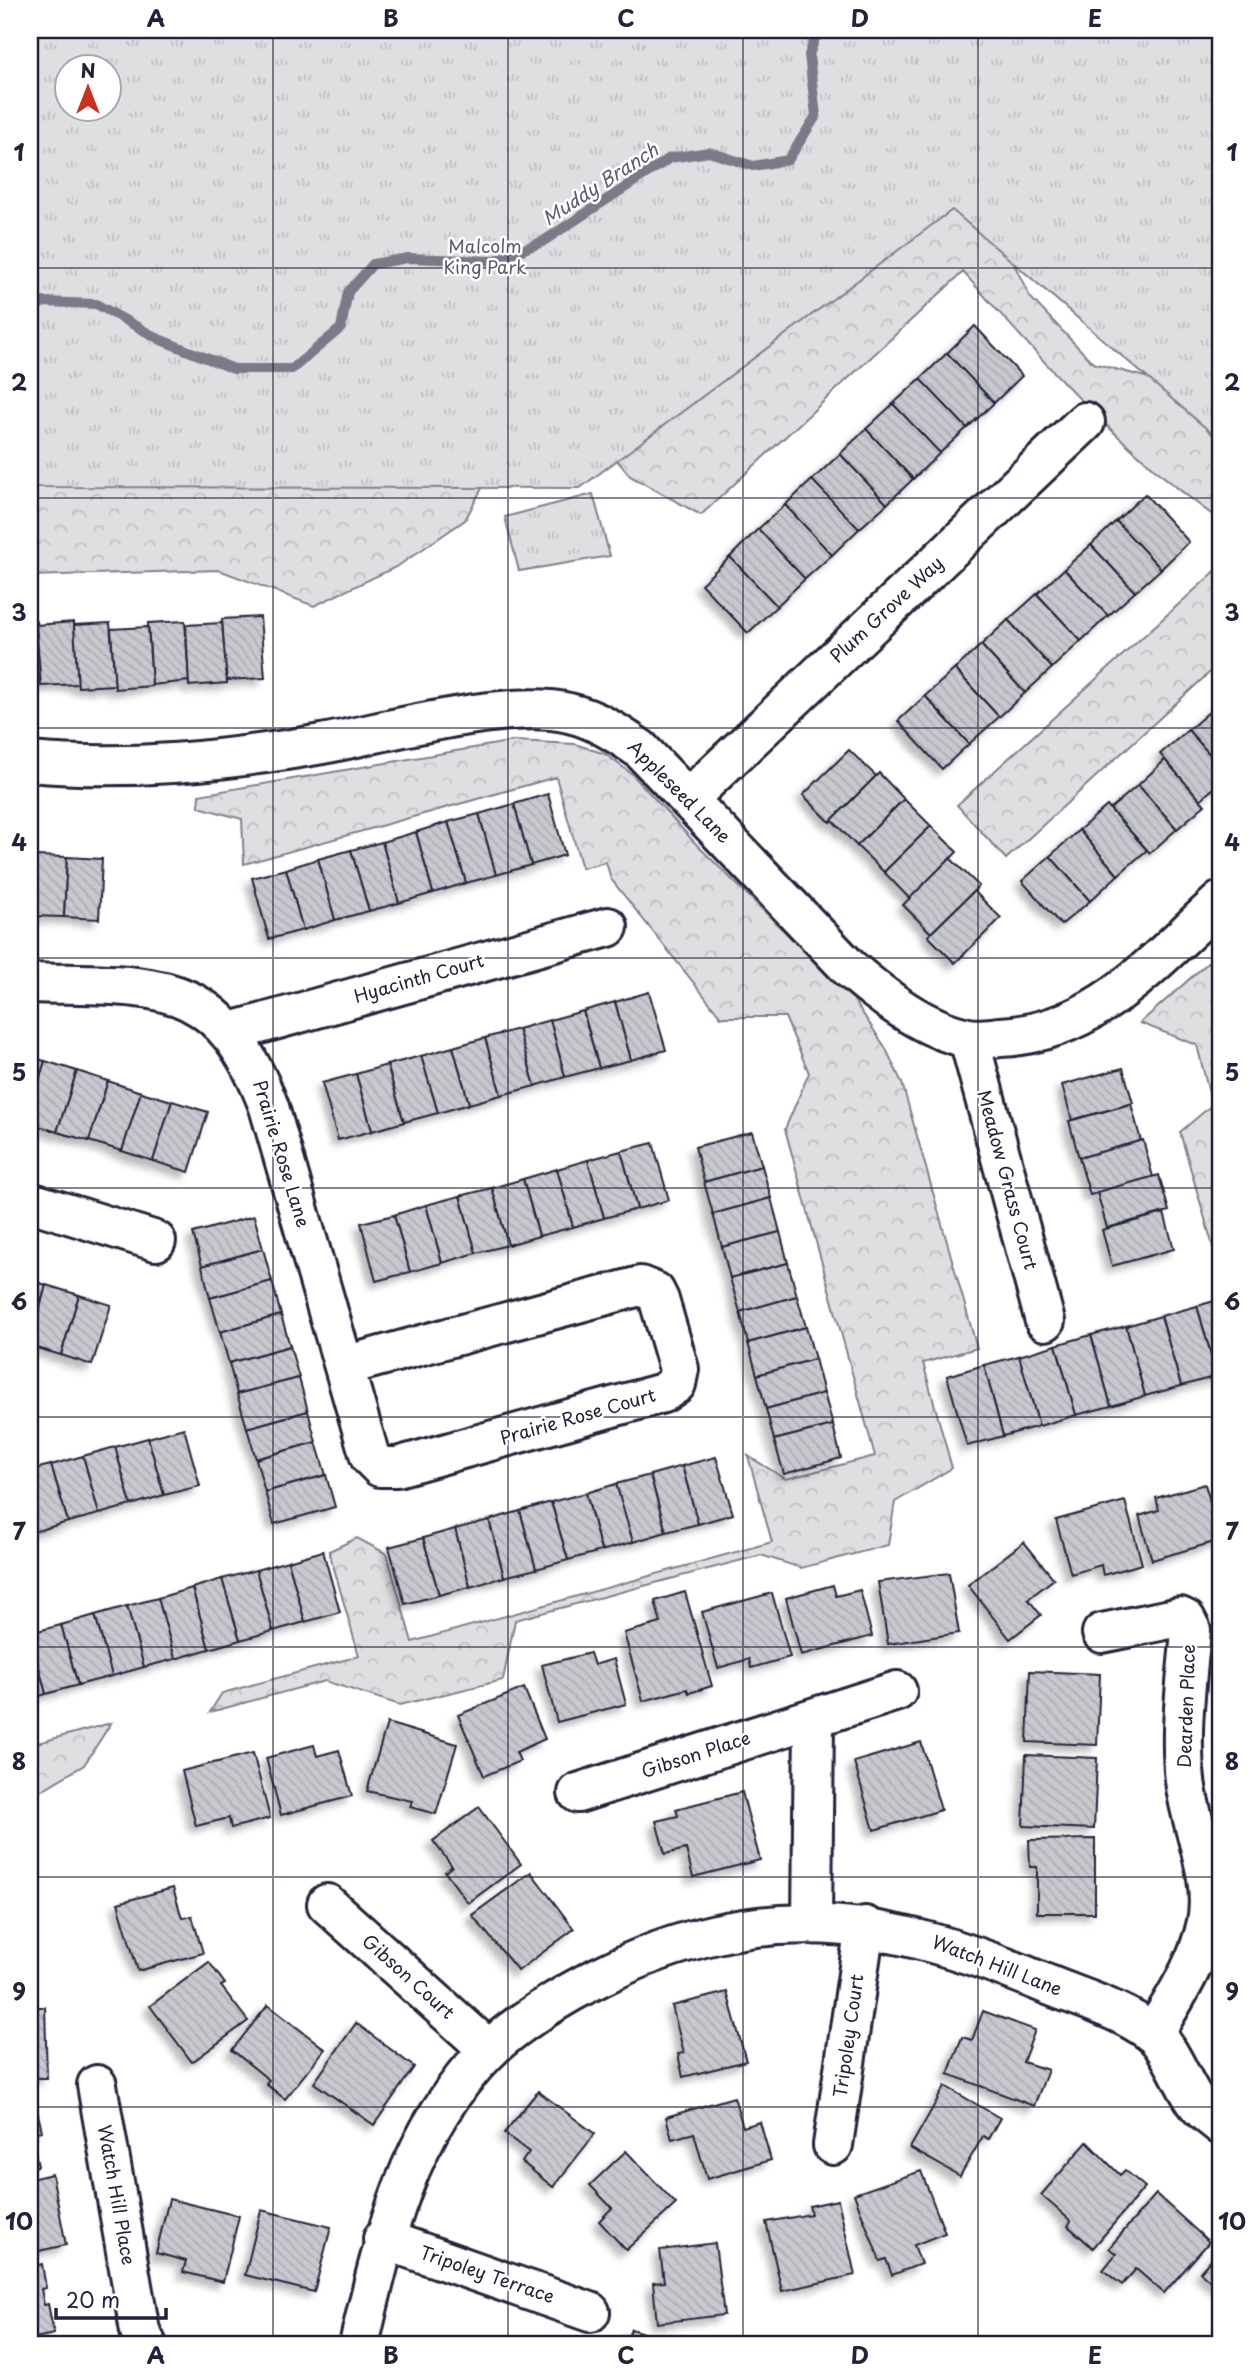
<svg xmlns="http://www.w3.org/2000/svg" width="1251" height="2375" font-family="'Playpen Sans',sans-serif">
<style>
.forest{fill:url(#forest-crowns);stroke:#80808e;stroke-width:2;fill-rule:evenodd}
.park{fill:url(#park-tufts);stroke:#80808e;stroke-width:2;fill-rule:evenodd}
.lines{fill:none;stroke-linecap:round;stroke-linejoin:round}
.stream{stroke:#7a7a88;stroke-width:10}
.building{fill:url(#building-back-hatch);stroke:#22223b;stroke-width:2;filter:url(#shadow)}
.street-casing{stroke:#22223b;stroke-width:44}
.street{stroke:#fff;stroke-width:38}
.grid{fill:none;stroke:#22223b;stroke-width:2;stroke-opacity:0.55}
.labels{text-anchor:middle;stroke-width:5;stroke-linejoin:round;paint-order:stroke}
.park-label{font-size:18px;fill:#5b5b6d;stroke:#fff}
.street-label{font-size:18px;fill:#22223b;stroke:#fff}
.water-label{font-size:19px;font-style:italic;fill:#5c5c6f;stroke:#fff}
.neatline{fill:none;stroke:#22223b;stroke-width:2.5}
.grid-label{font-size:23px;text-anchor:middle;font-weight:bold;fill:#22223b}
</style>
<defs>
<pattern id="forest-crowns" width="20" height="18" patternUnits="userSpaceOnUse" patternTransform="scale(1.75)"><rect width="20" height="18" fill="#dfdfe2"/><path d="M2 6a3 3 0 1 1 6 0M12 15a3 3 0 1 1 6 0" fill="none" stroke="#bfbfc3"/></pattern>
<pattern id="park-tufts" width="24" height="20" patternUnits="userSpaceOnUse" patternTransform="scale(1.75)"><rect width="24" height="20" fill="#dfdfe2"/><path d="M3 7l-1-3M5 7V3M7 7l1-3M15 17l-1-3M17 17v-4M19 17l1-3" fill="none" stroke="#bfbfc3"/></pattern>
<pattern id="building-back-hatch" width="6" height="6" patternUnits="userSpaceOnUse" patternTransform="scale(1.75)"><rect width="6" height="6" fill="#c8c8cf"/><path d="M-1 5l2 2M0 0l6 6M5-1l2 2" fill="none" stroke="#acacb3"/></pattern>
<filter id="shadow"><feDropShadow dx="-6" dy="6" stdDeviation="3.5" flood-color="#0004"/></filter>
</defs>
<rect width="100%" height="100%" fill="#fff"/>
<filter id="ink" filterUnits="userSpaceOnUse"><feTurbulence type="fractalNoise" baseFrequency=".0143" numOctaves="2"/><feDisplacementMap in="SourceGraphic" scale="14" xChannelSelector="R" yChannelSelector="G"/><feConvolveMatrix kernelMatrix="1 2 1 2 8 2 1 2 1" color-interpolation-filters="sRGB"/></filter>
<g filter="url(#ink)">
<!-- forest -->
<g class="forest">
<path d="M30,30L986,206L1030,297L1093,363L1201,392L1221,389V521C1121,450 1044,363 963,272L701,515L630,476L617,460L509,438L465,520L398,566L314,606L219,570L30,576ZM66,66H108V108H66Z"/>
<path d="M1221,566V662L1006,859L957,805Z"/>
<path d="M514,741L575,744L605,754L632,774L697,845L853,999L885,1047L902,1083L977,1348L923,1363L952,1468L895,1502L888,1545L801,1568L761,1555L515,1620L503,1680L400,1705L325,1681L210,1712L222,1693L359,1656L329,1551L357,1538L387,1554L412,1642L772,1542L748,1456L786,1479L875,1456L785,1129L809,1073L785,1017H721L611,879L606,862L582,868L556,777L244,864L242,819L199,807V795Z"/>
<path d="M1221,951V1262L1216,1257L1180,1132L1212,1105L1197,1045L1140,1023Z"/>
<path d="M111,1723L84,1765L30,1797V1745Z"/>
</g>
<!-- park -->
<g class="park">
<path d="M30,30H1221V441L952,210L580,488L30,487ZM66,66H108V108H66Z"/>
<path d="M593,494L610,556L519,571L505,517Z"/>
</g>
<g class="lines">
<!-- stream -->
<path class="stream" d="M30,310L44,302L96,304L161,340L234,369H292L341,328L348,292L373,264L408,258L493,261L542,242L670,158L709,152L753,166L788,160L816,116L809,55L818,30"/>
</g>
<!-- building -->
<g class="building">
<path d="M975,326L1022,376L994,403L947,353Z"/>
<path d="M947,353L994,403L967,428L920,379Z"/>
<path d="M920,379L967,428L940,453L893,404Z"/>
<path d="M893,404L940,453L913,479L866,429Z"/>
<path d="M866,429L913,479L887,504L840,454Z"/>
<path d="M840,454L887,504L859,529L812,480Z"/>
<path d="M812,480L859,529L832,555L785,505Z"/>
<path d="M1145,494L1189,542L1161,569L1116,521Z"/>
<path d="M785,505L832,555L805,579L758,529Z"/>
<path d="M1116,521L1161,569L1135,592L1091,545Z"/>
<path d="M758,529L805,579L777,606L730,557Z"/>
<path d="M1091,545L1135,592L1108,616L1064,569Z"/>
<path d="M730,557L777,606L748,633L701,584Z"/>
<path d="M1064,569L1108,616L1081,641L1037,594Z"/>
<path d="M1037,594L1081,641L1052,668L1008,620Z"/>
<path d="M260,617L265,678L226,680L222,619Z"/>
<path d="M1008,620L1052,668L1025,693L981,645Z"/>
<path d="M36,621L40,683H30V622Z"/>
<path d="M185,621L189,681L152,685L148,623Z"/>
<path d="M74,622L78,684L41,686L36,625Z"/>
<path d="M110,623L115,685L78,687L74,625Z"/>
<path d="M222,623L227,683L189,686L186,625Z"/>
<path d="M148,627L152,686L115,689L111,629Z"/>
<path d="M981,645L1025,693L999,717L955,669Z"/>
<path d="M955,669L999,717L969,744L925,696Z"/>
<path d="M925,696L969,744L942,769L898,721Z"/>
<path d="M1217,705L1221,710V767L1188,730Z"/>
<path d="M1188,730L1221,767V782L1200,800L1160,754Z"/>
<path d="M849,750L876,776L830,822L803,795Z"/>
<path d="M1165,760L1205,805L1177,829L1138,785Z"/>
<path d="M879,773L904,799L857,846L832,820Z"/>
<path d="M1138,785L1177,829L1150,853L1110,809Z"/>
<path d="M548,794L565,855L531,865L514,804Z"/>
<path d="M904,799L931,826L884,872L857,846Z"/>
<path d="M514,804L531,865L496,875L479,814Z"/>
<path d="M1107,806L1147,850L1118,875L1079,830Z"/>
<path d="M479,814L496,875L466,883L448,822Z"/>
<path d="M448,822L466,883L433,893L416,832Z"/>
<path d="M931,826L957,852L910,899L884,872Z"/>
<path d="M1079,830L1118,875L1090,901L1050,856Z"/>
<path d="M416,832L433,893L399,903L382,842Z"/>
<path d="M382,842L399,903L369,911L351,850Z"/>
<path d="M351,850L369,911L335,920L318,859Z"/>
<path d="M32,856L67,857L64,917L30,916Z"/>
<path d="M1050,856L1090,901L1061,925L1022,881Z"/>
<path d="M67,857L102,859L99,919L64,917Z"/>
<path d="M950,858L979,886L931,933L903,905Z"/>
<path d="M318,859L335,920L303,930L286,869Z"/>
<path d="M286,869L303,930L269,939L252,878Z"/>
<path d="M974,891L1001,918L955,963L928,936Z"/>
<path d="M649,992L666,1050L631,1060L615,1002Z"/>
<path d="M615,1002L631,1060L599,1068L583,1011Z"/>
<path d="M583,1011L599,1068L565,1077L550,1020Z"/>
<path d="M550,1020L565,1077L535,1086L518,1029Z"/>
<path d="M518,1029L535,1086L501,1095L485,1038Z"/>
<path d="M485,1038L501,1095L469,1104L453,1047Z"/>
<path d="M453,1047L469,1104L438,1113L421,1056Z"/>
<path d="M421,1056L438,1113L404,1122L387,1065Z"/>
<path d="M30,1057L45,1061L30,1111Z"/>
<path d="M45,1061L77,1071L57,1132L30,1123V1111Z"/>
<path d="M387,1065L404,1122L372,1131L356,1074Z"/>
<path d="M1123,1068L1133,1103L1072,1120L1062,1085Z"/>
<path d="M77,1071L108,1081L89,1141L57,1132Z"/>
<path d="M356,1074L372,1131L338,1140L322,1083Z"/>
<path d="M108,1081L141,1092L122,1151L89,1141Z"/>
<path d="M141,1092L172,1101L153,1161L122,1151Z"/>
<path d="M172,1101L208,1112L189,1172L153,1161Z"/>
<path d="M1131,1104L1141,1141L1079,1158L1069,1121Z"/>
<path d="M752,1132L762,1166L704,1182L695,1147Z"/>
<path d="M1143,1140L1153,1177L1090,1195L1079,1158Z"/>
<path d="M653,1143L669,1200L637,1209L621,1151Z"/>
<path d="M621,1151L637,1209L604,1218L588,1160Z"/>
<path d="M588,1160L604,1218L573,1227L557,1169Z"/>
<path d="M762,1166L771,1198L713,1214L704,1182Z"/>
<path d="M557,1169L573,1227L539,1236L523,1179Z"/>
<path d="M1159,1175L1169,1211L1107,1228L1097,1192Z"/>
<path d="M523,1179L539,1236L508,1245L492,1188Z"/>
<path d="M492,1188L508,1245L476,1253L460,1196Z"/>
<path d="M460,1196L476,1253L442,1263L426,1205Z"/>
<path d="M771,1198L780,1232L722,1247L713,1214Z"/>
<path d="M426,1205L442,1263L410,1272L394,1215Z"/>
<path d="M1164,1213L1174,1249L1112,1266L1102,1230Z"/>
<path d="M394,1215L410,1272L376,1281L361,1223Z"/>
<path d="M254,1216L263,1249L202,1266L193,1233Z"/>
<path d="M780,1232L788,1263L730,1278L722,1247Z"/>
<path d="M263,1249L272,1281L210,1298L202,1266Z"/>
<path d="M788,1263L797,1296L740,1312L730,1278Z"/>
<path d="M30,1280L46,1285L30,1337Z"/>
<path d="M272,1281L281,1315L220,1332L210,1298Z"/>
<path d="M46,1285L79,1295L61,1355L30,1346Z"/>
<path d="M79,1295L111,1305L92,1365L61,1355Z"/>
<path d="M797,1296L806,1327L748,1343L740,1312Z"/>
<path d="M1221,1299V1375L1217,1376L1197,1306Z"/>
<path d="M1197,1306L1217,1376L1181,1386L1161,1316Z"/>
<path d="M281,1315L290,1346L229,1363L220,1332Z"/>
<path d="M1161,1316L1181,1386L1145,1396L1126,1326Z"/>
<path d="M1126,1326L1145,1396L1111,1406L1091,1335Z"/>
<path d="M806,1327L815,1359L757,1375L748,1343Z"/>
<path d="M1091,1335L1111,1406L1076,1415L1056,1345Z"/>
<path d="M1056,1345L1076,1415L1039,1426L1019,1356Z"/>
<path d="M290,1346L299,1378L237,1394L229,1363Z"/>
<path d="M1019,1356L1039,1426L1003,1436L984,1365Z"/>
<path d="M815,1359L824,1393L766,1409L757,1375Z"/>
<path d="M984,1365L1003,1436L967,1446L947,1376Z"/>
<path d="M299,1378L308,1411L247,1428L237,1394Z"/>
<path d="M824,1393L833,1425L774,1440L766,1409Z"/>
<path d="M308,1411L316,1442L256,1459L247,1428Z"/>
<path d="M833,1425L841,1458L784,1474L774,1440Z"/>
<path d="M184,1428L200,1486L164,1495L148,1438Z"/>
<path d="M148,1438L164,1495L131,1505L115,1447Z"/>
<path d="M316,1442L326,1475L265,1492L256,1459Z"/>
<path d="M115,1447L131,1505L99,1514L83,1456Z"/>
<path d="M83,1456L99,1514L68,1522L51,1465Z"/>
<path d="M716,1457L733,1514L698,1524L682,1466Z"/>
<path d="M51,1465L68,1522L33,1532L30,1520V1470Z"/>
<path d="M682,1466L698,1524L666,1532L650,1475Z"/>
<path d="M326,1475L335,1507L274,1524L265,1492Z"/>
<path d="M650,1475L666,1532L633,1542L616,1484Z"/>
<path d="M616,1484L633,1542L601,1551L586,1493Z"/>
<path d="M1205,1484L1221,1540L1152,1560L1139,1516L1159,1510L1156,1498Z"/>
<path d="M586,1493L601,1551L568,1560L551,1502Z"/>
<path d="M1125,1501L1142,1564L1103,1575L1101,1565L1071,1574L1056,1520Z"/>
<path d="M551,1502L568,1560L536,1569L520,1511Z"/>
<path d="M520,1511L536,1569L504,1577L489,1520Z"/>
<path d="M489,1520L504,1577L470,1587L455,1529Z"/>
<path d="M455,1529L470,1587L439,1595L423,1538Z"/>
<path d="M423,1538L439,1595L405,1604L389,1547Z"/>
<path d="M1024,1542L1054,1579L1028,1599L1041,1615L1010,1639L968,1585Z"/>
<path d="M323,1551L340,1612L305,1622L288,1561Z"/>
<path d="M288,1561L305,1622L273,1631L256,1570Z"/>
<path d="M256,1570L273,1631L240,1640L222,1579Z"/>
<path d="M949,1573L959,1633L888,1644L878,1582Z"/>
<path d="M222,1579L240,1640L209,1649L192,1588Z"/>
<path d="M833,1585L836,1596L860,1590L872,1636L801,1655L786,1598Z"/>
<path d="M192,1588L209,1649L175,1659L158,1598Z"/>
<path d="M685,1592L712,1686L689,1693L687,1689L643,1701L624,1633L661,1623L655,1601Z"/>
<path d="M772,1593L790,1657L751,1668L749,1659L718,1668L702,1612Z"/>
<path d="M158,1598L175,1659L144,1667L127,1606Z"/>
<path d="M127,1606L144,1667L112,1676L95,1615Z"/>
<path d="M95,1615L112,1676L78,1685L61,1625Z"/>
<path d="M61,1625L78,1685L46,1694L30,1633Z"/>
<path d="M30,1635L46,1694L30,1699Z"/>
<path d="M590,1653L594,1665L614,1659L626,1704L557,1722L542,1665Z"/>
<path d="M1030,1671L1100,1674L1097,1745L1027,1742Z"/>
<path d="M524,1688L545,1739L516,1752L520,1761L484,1776L458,1715Z"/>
<path d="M387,1723L457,1744L436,1814L410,1807L412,1801L367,1791Z"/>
<path d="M921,1742L941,1810L874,1830L854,1762Z"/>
<path d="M314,1745L317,1756L339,1750L352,1796L281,1815L266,1758Z"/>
<path d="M253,1753L270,1818L231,1828L229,1818L196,1826L182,1771Z"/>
<path d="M1026,1755L1097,1758L1094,1829L1023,1826Z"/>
<path d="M742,1792L760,1860L693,1877L686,1849L665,1854L656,1821L678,1816L676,1809Z"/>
<path d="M479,1807L521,1864L468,1903L445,1872L452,1866L433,1841Z"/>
<path d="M1095,1839V1913H1037V1867H1030L1029,1840Z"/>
<path d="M531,1872L574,1929L518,1971L472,1915Z"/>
<path d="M173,1888L182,1918L192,1916L203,1953L138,1971L118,1903Z"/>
<path d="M209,1962L225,1984L221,1986L248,2021L192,2062L150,2006Z"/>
<path d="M727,1992L746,2061L683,2077L678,2054L684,2053L672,2006Z"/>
<path d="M268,2005L325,2049L285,2099L266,2084L269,2080L232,2050Z"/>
<path d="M30,2007H45L47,2078H30Z"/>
<path d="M983,2011L1035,2030L1023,2062L1048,2070L1034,2106L948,2074L962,2037L972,2040Z"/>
<path d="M356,2023L414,2067L374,2125L314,2083Z"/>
<path d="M945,2086L1000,2118L988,2139L983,2136L960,2176L910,2148Z"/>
<path d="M538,2091L595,2134L553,2187L522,2162L529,2152L504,2133Z"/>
<path d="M30,2093H33L42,2131L31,2133L38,2166L30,2168Z"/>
<path d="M734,2097L743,2127L760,2122L771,2160L707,2179L694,2133L672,2139L666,2117Z"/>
<path d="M1087,2142L1120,2175L1125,2170L1145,2187L1093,2248L1068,2226L1071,2221L1041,2195Z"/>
<path d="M626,2151L676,2204L626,2250L599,2221L612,2208L590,2185Z"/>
<path d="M921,2171L945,2233L914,2245L921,2264L892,2275L886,2259L880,2261L854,2194Z"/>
<path d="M52,2174L66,2245L30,2253V2179Z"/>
<path d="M1156,2194L1209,2242L1164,2293L1136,2269L1122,2285L1103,2270L1116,2254L1109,2248Z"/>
<path d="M169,2199L239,2216L223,2282L183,2272L186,2261L156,2253Z"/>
<path d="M838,2200L855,2275L782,2291L766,2222L811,2214L809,2206Z"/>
<path d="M261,2210L331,2227L314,2292L245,2275Z"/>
<path d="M715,2243L724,2315L657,2323L653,2283L664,2282L660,2250Z"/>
<path d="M1221,2248V2290L1200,2272Z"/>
<path d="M42,2264L46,2288L41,2289L44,2305L48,2304L54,2334L30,2339V2267Z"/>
<path d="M631,2329L680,2345H625Z"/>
</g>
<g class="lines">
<defs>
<g id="street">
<path d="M30,762C128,771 225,761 322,744C386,732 509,698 569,713C596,719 618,734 640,749L849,968C883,997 923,1029 968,1038C977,1040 990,1038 1000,1037C1096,1033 1154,961 1221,901"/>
<path d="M689,798L1085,422"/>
<path d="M30,983C155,987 218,972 269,1107L370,1457L380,1467H397L663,1393L676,1384L679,1369L659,1300L655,1292L640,1286L344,1366"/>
<path d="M231,1032L608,927"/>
<path d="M969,1039L1045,1321"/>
<path d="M30,1202L156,1241"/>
<path d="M1102,1633L1180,1617L1186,1620L1191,1630C1187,1679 1179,1731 1185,1780C1190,1826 1216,1875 1207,1922C1199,1962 1174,1999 1154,2033"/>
<path d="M578,1793L897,1691"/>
<path d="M327,1904L489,2050"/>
<path d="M812,1923L814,1718"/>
<path d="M97,2085L140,2331L147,2345"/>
<path d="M833,2145L865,1926"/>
<path d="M383,2239L590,2312"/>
<path d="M359,2345C383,2240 408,2131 488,2051C515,2024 565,1994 599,1977C761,1896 886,1916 1046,1984C1080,1998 1123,2010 1152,2033C1171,2047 1183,2087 1199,2106C1205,2113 1214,2119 1221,2125"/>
</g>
</defs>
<!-- street casing -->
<use href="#street" class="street-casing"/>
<!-- street -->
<use href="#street" class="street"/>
</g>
</g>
<!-- grid -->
<path class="grid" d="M273,30V2345M508,30V2345M743,30V2345M978,30V2345M30,268H1221M30,498H1221M30,728H1221M30,958H1221M30,1188H1221M30,1417H1221M30,1647H1221M30,1877H1221M30,2107H1221"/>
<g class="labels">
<!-- park labels -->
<g class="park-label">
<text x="485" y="253">Malcolm<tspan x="485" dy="21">King Park</tspan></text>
</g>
<!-- street labels -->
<g class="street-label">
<text transform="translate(887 610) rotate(-43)" y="6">Plum Grove Way</text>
<text transform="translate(679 792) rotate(45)" y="6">Appleseed Lane</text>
<text transform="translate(419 979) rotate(-16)" y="6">Hyacinth Court</text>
<text transform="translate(281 1154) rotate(73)" y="6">Prairie Rose Lane</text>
<text transform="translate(1007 1180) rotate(75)" y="6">Meadow Grass Court</text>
<text transform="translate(578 1417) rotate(-16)" y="6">Prairie Rose Court</text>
<text transform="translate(1187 1706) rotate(-88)" y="6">Dearden Place</text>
<text transform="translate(696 1755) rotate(-18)" y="6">Gibson Place</text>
<text transform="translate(997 1966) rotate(21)" y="6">Watch Hill Lane</text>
<text transform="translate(408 1977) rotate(42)" y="6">Gibson Court</text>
<text transform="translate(849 2036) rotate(-82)" y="6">Tripoley Court</text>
<text transform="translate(116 2195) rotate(80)" y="6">Watch Hill Place</text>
<text transform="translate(487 2275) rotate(19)" y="6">Tripoley Terrace</text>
</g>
<!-- water labels -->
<g class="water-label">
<text transform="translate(600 184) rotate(-33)" y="7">Muddy Branch</text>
</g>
</g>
<!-- margin -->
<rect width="1251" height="2375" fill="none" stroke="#fff" stroke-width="77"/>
<!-- north arrow -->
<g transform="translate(88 88)"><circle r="33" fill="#ffffff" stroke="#a7a7b1" stroke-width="2"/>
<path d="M0-5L12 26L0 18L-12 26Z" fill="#c8321e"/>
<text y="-10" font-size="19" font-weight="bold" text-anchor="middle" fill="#22223b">N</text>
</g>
<!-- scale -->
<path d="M56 2308v10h110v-10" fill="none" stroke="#22223b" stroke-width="3.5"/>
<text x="66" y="2308" font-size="21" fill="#22223b" stroke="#ffffff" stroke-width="5" paint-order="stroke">20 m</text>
<rect x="38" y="38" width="1174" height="2298" class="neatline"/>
<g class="grid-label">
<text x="156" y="27">A</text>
<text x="391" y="27">B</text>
<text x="626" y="27">C</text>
<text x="860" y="27">D</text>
<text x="1095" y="27">E</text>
<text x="19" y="161">1</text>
<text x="1232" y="161">1</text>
<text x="19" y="391">2</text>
<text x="1232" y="391">2</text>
<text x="19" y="621">3</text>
<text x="1232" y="621">3</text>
<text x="19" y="851">4</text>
<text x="1232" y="851">4</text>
<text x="19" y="1081">5</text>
<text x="1232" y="1081">5</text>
<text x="19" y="1310">6</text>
<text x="1232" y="1310">6</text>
<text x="19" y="1540">7</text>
<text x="1232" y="1540">7</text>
<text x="19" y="1770">8</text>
<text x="1232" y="1770">8</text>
<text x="19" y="2000">9</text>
<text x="1232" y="2000">9</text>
<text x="19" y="2230">10</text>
<text x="1232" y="2230">10</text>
<text x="156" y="2364">A</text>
<text x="391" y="2364">B</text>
<text x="626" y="2364">C</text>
<text x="860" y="2364">D</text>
<text x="1095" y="2364">E</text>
</g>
</svg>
